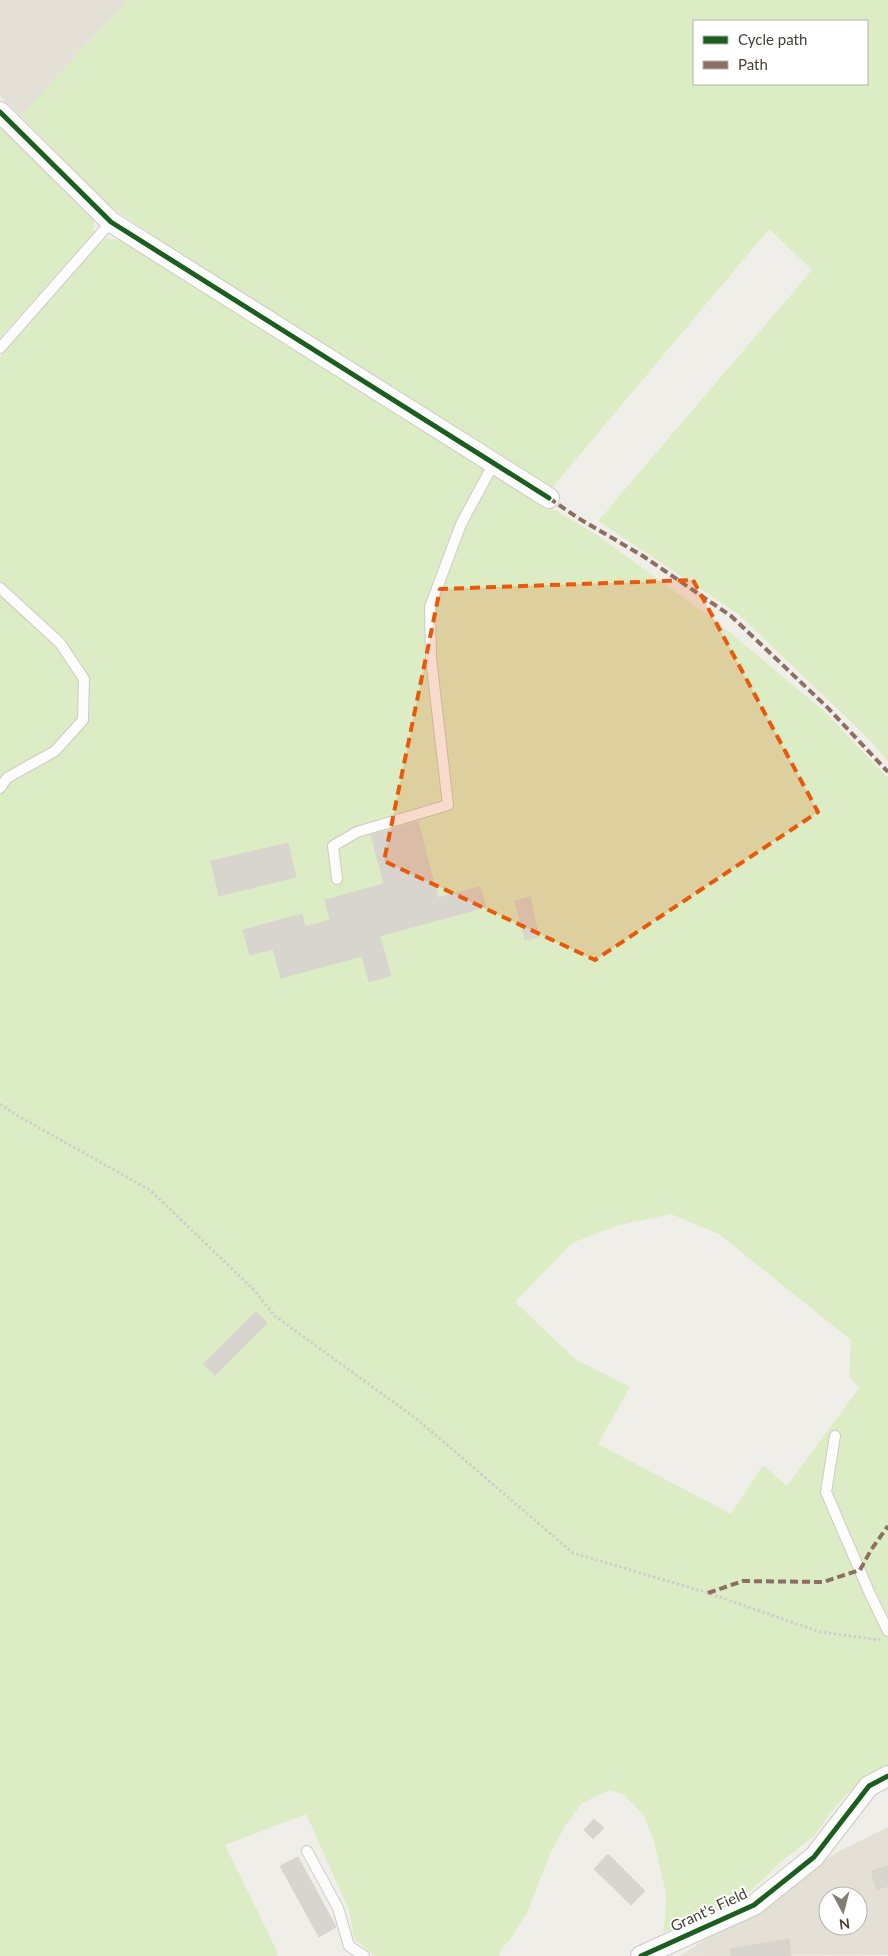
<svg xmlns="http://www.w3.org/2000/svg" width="888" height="1956" font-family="Lato,sans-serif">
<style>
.residential{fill:#e5e0d5;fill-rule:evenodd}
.green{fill:#dcedc5;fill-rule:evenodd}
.building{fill:#d8d5cf;stroke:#d8d5ce}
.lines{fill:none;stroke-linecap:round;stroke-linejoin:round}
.lane-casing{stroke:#cdcac4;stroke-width:12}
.street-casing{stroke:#cdcac4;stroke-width:22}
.path{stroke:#d1cec9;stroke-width:3;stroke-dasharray:2.5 2.5;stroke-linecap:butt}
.lane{stroke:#fdfcfc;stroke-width:10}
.street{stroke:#fdfcfc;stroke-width:20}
.quiet{stroke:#8d6e63;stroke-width:4;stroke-dasharray:8 4;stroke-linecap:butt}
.cycleway-casing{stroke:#fff;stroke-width:8}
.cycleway{stroke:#1b5e20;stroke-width:5}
.marked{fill:#e8590c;fill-opacity:0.2;stroke:#e8590c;stroke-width:4;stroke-dasharray:10 6;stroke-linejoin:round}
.labels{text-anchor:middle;stroke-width:4;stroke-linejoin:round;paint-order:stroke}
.street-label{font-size:15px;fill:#474033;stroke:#fff}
</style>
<rect width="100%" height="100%" fill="#f0eee8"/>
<!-- residential -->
<g class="residential">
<path d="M0,0H127L21,116L0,96Z"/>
<path d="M888,1827V1955L680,1956L836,1853ZM828,1896H858V1926H828Z"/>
</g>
<!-- green -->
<g class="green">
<path d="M127,0H888V762L871,741L737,613L598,521L812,270L769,229L552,488L247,299L108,205L21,116ZM694,21H867V84H694Z"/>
<path d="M0,123L94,213V233L0,338Z"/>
<path d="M105,239H115L130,244L462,454L597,535L720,624L825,712L888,778V1770L868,1779L849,1792L830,1813L814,1836L781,1862L746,1895L702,1920L664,1932L666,1894L654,1841L644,1816L624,1795L610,1790L582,1803L565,1826L550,1854L527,1913L509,1941L501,1949L499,1956H374L372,1954L354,1939L349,1910L306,1814L225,1845L277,1951V1956H0V357L98,245ZM671,1214L719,1234L851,1340L849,1376L859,1388L787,1486L763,1465L731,1514L598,1444L630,1387L575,1359L515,1302L572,1243L616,1226Z"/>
</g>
<!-- building -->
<g class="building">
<path d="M418,822L438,898L480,887L486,907L380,936L391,976L369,982L362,956L281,978L273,949L250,955L243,930L302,914L305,927L330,920L325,900L384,884L371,835Z"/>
<path d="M288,843L296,877L219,896L211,861Z"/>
<path d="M530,897L539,937L525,940L515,901Z"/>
<path d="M256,1311L267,1323L215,1375L203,1364Z"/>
<path d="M594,1819L604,1828L593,1839L584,1830Z"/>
<path d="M608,1854L645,1891L631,1905L594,1869Z"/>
<path d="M298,1857L336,1927L319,1937L280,1866Z"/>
<path d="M888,1866V1886L877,1890L871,1871Z"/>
<path d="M789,1939L791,1956H731L730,1949Z"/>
</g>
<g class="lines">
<defs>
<g id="lane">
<path d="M0,348L111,222"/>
<path d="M0,588L60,643L84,679L83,720L55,751L7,778L0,788"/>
<path d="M337,879L333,846L357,832L448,805L431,658L430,607L461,524L494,463"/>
<path d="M835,1436L826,1492L870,1594L888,1631"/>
<path d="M307,1851L338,1908L349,1946L364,1956"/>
</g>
<g id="street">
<path d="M0,112L111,222L549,498"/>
<path d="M641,1956L754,1905L814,1857L869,1786L888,1776"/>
</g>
</defs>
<!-- lane casing -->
<use href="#lane" class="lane-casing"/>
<!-- street casing -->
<use href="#street" class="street-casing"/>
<!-- path -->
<path class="path" d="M0,1104L18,1116L150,1190L253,1289L275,1316L418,1420L573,1553L708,1593L820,1632L880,1640"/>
<!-- lane -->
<use href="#lane" class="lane"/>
<!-- street -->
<use href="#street" class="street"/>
<!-- quiet -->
<g class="quiet">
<path d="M549,498L578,518L643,556L731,616L827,707L888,772"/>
<path d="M708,1593L743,1581L823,1582L860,1570L871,1550L888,1526"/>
</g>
<defs>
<g id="cycleway">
<path d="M0,112L111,222L549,498"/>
<path d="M641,1956L754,1905L814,1857L869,1786L888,1776"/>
</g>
</defs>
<!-- cycleway casing -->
<use href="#cycleway" class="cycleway-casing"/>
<!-- cycleway -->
<use href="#cycleway" class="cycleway"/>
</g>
<!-- marked area -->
<path class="marked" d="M693,580L818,812L595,960L384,861L440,589Z"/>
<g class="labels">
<!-- street labels -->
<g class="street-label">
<text transform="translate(709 1910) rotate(-25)" y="5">Grant's Field</text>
</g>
</g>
<!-- legend -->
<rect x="693" y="20" width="175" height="65" fill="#ffffff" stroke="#b5b3ad"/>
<rect x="703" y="36" width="25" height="8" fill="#1b5e20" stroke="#b5b3ad"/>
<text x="738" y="45" font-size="15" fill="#474033">Cycle path</text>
<rect x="703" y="61" width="25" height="8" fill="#8d6e63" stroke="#b5b3ad"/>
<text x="738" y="70" font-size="15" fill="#474033">Path</text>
<!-- north arrow -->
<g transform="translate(843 1911) rotate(173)"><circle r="24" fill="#ffffff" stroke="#b5b3ad"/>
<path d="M0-4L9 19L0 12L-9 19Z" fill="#827d72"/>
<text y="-8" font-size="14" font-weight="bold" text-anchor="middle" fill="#474033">N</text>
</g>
</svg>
